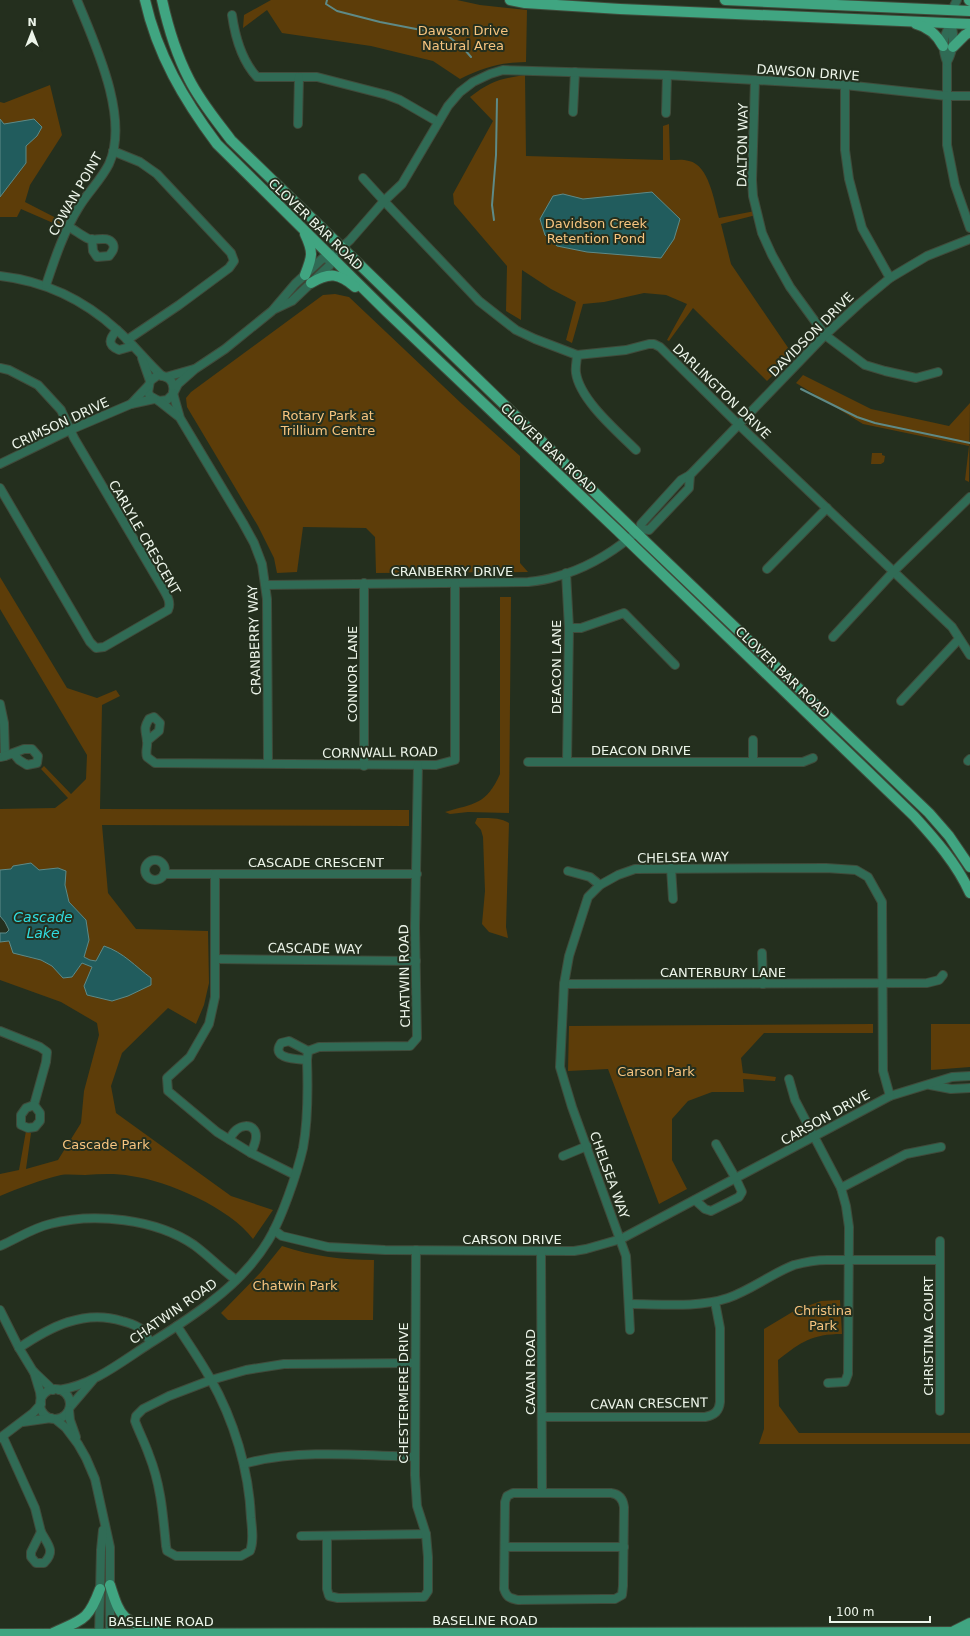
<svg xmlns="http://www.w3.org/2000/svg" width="970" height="1636" font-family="'DejaVu Sans',sans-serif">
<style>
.green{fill:#5d3d09}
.water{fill:#215c5d;stroke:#5e8a87}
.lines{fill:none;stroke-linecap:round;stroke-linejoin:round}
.stream{stroke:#5e8a87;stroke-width:2}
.minor-casing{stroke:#404b3b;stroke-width:10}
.major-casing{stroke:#404b3b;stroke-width:12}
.minor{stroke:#306b55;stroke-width:8}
.major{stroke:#40a581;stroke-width:10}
.labels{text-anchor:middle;stroke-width:4;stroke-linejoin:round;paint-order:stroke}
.park-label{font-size:13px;fill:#f7c47f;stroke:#242f1e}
.street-label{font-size:13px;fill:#edf5ea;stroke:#242f1e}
.water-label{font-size:14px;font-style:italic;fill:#30dcdf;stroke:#242f1e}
</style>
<rect width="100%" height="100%" fill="#242f1e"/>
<!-- green -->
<g class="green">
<path d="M271,0H457L480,5L527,10L526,62C498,63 485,67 460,79L433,61L371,46L282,33L267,10L243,28L244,15Z"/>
<path d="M525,75L526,156L663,160V126L669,124L670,160C676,160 683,159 689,161C709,165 714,201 719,218L755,211L756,215L721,224L731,264L793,355L767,381L693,308L669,341L667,340L687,304L666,295L644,293L604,302L583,304L572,343L566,340L576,302L551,289L522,270L521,320L506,311L507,266L454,204L453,194L493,121L470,97C491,81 499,79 525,75Z"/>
<path d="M50,85L62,135L30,185L25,202L60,220V226L21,209L17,217H0V102L4,103Z"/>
<path d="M335,294L349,297L462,404L520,456V563L528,572L376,573L375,537L366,528L303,527L297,572L277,573L274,558L258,526L187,407L186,398L191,392L323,295Z"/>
<path d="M803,375L871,409L949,426L970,403L969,482L965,480L969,446L863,424L796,383Z"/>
<path d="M872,453H882V455L885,456L884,462L881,464H871Z"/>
<path d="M0,577L67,688L97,698L116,690L120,696L102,705L100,809L409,810V826L102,825L108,893L136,929L208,931L209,983L204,1005L196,1024L168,1008L122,1053L111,1086L116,1113L231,1196L273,1210L253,1239C230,1208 168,1181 131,1176C116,1173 100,1174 85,1175C77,1175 68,1174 61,1175C40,1180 19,1188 0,1196V1174L19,1170L26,1131L31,1133L26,1169L58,1160L81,1123L84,1091L99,1035L97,1023L61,1002L0,980V942L9,941L26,957L41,960L52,966L63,978L72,977L82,963L92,967L87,995L112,1001L151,978L105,946L96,961L90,960L84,957L89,940L86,920L69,902L65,885L66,871L58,868L39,870H0V809L55,808L68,798L41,769L44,766L71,794L86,779L87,755L0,609Z"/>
<path d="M500,597H511L509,813L468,812L450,814L445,812C475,803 486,805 500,774Z"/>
<path d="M477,818C488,818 499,817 509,823L506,927L508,938L489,932L482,924L485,891L483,837L481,830L475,823Z"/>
<path d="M873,1024V1033H764L741,1058L743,1073L776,1077L775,1081L743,1079L744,1092H712L688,1101L672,1119V1160L687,1189L659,1204L608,1069L568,1071L569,1026Z"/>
<path d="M931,1024H970V1067L931,1070Z"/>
<path d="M282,1246C312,1256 342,1260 374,1260L373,1320H228L221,1313L261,1272Z"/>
<path d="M840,1300L842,1334C812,1334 801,1342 778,1360L779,1406L799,1433H970V1444H759L764,1429V1329L794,1311L821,1301Z"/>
</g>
<!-- water -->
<g class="water">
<path d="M0,119L4,124L34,119L42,127L37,136L26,146V163L0,197Z"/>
<path d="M652,192L680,219L674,239L661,258L587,252L557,246L545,235L540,219L553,196L563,194L583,199Z"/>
<path d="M31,863L39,870L58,868L66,871L65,885L69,902L86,920L89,940L84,957L90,960L96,961L104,946C123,952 136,967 151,978V985L128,996L112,1001L87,995L84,986L92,967L82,963L72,977L63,978L52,966L41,960L13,953L9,941L0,942V933H6L9,930L5,922L0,916V870L11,869L13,866Z"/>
</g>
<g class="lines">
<!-- stream -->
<g class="stream">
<path d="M327,0L326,4L337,11L380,22L447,35L465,50L471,57"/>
<path d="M494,220L492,205L496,155L497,99"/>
<path d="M801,389L857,417L875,423L970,443"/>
</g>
<defs>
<g id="minor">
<path d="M952,10L957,0"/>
<path d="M232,15C235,36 242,61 257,77H317L387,95L400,100L438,122"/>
<path d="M951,23C943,37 941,47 947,62V145L955,185L970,228"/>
<path d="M947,62C954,49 955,37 951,23"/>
<path d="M755,80L752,180L753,196L762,233L772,255L790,287L825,335L865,365L885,371L916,378L938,372"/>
<path d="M845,85V150L849,179L862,228L890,278"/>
<path d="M573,112L575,72"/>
<path d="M666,113L667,75"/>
<path d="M298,124L299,77"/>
<path d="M113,151L140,162L157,174L231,253L234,261L229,268L179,305L127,340"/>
<path d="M363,178L384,201L479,301L516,330L535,339L577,355L626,350L649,344H654L660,347L739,425L952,627L970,655"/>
<path d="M69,227C75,230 82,236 89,239C96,241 108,235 113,244C115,249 112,252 109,256L97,257L93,251L92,239"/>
<path d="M329,259L350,240L384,201L402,184L448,106L460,92L473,82L490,74L503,70L667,75L845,85L947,96H970"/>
<path d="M0,276C44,281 84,300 117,330C133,344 146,361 162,376"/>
<path d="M46,285C55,258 64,231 79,207C88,192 101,180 109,164C130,118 95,44 77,0"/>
<path d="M275,309L292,301L330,265L329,259"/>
<path d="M117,330C109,339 107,345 119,350L133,346"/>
<path d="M577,355C577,361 575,367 576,373C580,400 617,431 636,450"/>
<path d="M142,358L150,381"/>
<path d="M0,368L9,370L38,385L61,410L74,438L162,587C166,594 172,602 168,610L104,647L96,648L90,642L0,488"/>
<path d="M166,377L194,369"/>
<path d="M173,392C175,381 168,376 158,375L150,381L148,392L150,396L159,401L167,400L173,394L178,384L195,369L225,349L272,311L295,284L323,258L329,259"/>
<path d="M173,393L180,418L243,523L254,543L262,564L267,599L268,763"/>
<path d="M159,401L178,416"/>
<path d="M131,404L148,386"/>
<path d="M0,464L70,430L131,404L154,399"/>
<path d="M641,529V524L681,480L690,475L825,335L860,303L890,278L927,256L970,239"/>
<path d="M641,529L649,530L689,488L690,475"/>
<path d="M767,569L827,508"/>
<path d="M566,573L569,628L567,762"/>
<path d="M266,585L528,582C537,581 546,580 555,577C582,570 610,554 632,536"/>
<path d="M569,628H581L624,613L675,665"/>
<path d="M833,637L894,571L970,497"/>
<path d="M901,701L959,639"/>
<path d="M0,704L4,723L5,756L1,757"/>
<path d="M753,740V762"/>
<path d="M147,741L159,731L160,723L154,717L149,719C143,729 146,730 147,741C148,747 145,751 147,757L155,763L436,765L455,760V583"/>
<path d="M5,756L24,749H32L38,756L37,763L27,765L19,760L14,754"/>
<path d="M968,761L970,759"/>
<path d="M528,762H803L813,758"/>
<path d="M364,766V583"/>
<circle cx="155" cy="870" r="10"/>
<path d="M671,868L673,899"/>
<path d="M568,871L590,877L600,885"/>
<path d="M164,874H215"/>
<path d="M762,953L763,984"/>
<path d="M215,959L416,961"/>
<path d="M564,984L927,983L939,980L943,975"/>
<path d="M0,1031L40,1047L47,1052L46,1062L34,1105"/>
<path d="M307,1060C297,1059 270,1059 281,1043L289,1041L308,1051"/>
<path d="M789,1079L795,1100L841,1188L846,1206L849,1227L848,1374L845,1382L828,1383"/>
<path d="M930,1085L951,1089L970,1088"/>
<path d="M34,1105L40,1113V1121L35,1127L28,1128L21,1125V1115L26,1108Z"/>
<path d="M230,1140C235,1122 257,1122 256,1137C256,1142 253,1148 251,1153"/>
<path d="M563,1156L587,1146"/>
<path d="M295,1175L251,1153L217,1132L168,1091L167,1078L190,1057L209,1024L215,997V874H417"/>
<path d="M841,1188L906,1154L941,1147"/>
<path d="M695,1200L705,1209L711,1211L739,1197L742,1192L736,1179L716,1144"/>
<path d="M274,1230L282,1236L328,1247L385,1250L574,1251L586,1249L621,1239L890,1096L952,1077L970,1076"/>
<path d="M0,1246C16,1239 33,1228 50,1224C94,1212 156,1219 194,1245C209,1256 221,1269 236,1280"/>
<path d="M541,1251L542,1493"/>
<path d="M630,1304C661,1304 698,1308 728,1298C751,1290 771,1274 794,1265C805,1262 816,1260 827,1260H940"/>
<path d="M0,1310L19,1348L33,1371L53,1390"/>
<path d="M177,1326C188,1343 200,1360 210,1378C234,1420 249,1470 251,1518C252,1529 254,1541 250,1551L241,1556H176L167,1551L166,1546C163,1515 161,1485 149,1455C145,1443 139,1432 135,1421L136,1416L143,1409L169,1396L211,1380L246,1370L284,1364L415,1363"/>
<path d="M630,1330L626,1256L572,1107L560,1067L564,984L569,956L588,897L600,885L618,875L635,869L826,868L856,870L868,877L882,902L883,1071L890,1096"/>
<path d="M19,1348C50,1327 84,1309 122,1321C129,1323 137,1325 142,1330C145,1334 148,1339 151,1342"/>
<path d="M34,1372L40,1392L41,1401"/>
<circle cx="55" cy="1404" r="15"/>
<path d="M59,1390C93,1385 121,1362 149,1344C171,1330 192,1317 212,1301C233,1285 254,1264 268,1241C281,1220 297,1174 303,1148C308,1121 308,1088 307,1060L308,1051L319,1047L410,1046L417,1038L415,927L418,765"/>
<path d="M70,1407L93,1380"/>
<path d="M69,1410L70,1420L76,1437"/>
<path d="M940,1411V1241"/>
<path d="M543,1417H705C715,1415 719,1411 720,1402V1328L715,1302"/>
<path d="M55,1419L66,1428L78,1444L86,1458L95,1479L110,1547V1636"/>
<path d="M23,1422L51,1418"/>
<path d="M3,1437L35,1508L41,1532"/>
<path d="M0,1438L33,1413L41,1404"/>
<path d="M244,1464C294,1449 362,1455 415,1457"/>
<path d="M513,1493H611C619,1494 623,1499 624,1507L623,1586L622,1595L615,1599H603L518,1600C510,1598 507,1598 504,1589L505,1502L507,1496Z"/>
<path d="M41,1532C48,1545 56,1551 44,1563H36L31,1557V1552Z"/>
<path d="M301,1536L426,1534"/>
<path d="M327,1536V1589L329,1596L338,1598L419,1597H424L428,1591V1557L426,1534L417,1506L415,1475L416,1250"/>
<path d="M505,1547H624"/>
<path d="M99,1636L101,1550L103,1530"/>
</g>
<g id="major">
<path d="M145,0C157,54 184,100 217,144L387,312L618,531L914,816C935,839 957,864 970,893"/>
<path d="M162,0C168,27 176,54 189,79C200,101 216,120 231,140L648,544L929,813L949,836L970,867"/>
<path d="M510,0L525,3L620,9L970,24"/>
<path d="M725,0L970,11"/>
<path d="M969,0L970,1"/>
<path d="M916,24C928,27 937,35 943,46"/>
<path d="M953,47L965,35L970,32"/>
<path d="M305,275C312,257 314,253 305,234"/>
<path d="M311,283C329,272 339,273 355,287"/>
<path d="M110,1585C121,1620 123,1621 158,1630"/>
<path d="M954,1631L970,1623"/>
<path d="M53,1633C83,1619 88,1621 100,1589"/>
<path d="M0,1634L970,1632"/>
</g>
</defs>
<!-- minor casing -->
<use href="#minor" class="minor-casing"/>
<!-- major casing -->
<use href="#major" class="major-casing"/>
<!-- minor -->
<use href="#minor" class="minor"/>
<!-- major -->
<use href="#major" class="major"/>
</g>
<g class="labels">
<!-- park labels -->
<g class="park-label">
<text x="463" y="35">Dawson Drive<tspan x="463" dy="15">Natural Area</tspan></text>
<text x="596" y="228">Davidson Creek<tspan x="596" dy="15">Retention Pond</tspan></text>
<text x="328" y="420">Rotary Park at<tspan x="328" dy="15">Trillium Centre</tspan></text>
<text x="656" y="1076">Carson Park</text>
<text x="106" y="1149">Cascade Park</text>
<text x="295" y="1290">Chatwin Park</text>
<text x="823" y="1315">Christina<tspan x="823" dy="15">Park</tspan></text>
</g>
<!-- street labels -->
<g class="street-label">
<text transform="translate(808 72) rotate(4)" y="5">DAWSON DRIVE</text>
<text transform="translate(742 145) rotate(-89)" y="5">DALTON WAY</text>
<text transform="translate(75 194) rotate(-60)" y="5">COWAN POINT</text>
<text transform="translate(316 224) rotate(44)" y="5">CLOVER BAR ROAD</text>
<text transform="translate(811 334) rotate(-45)" y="5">DAVIDSON DRIVE</text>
<text transform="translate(722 391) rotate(44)" y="5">DARLINGTON DRIVE</text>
<text transform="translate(60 423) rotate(-25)" y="5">CRIMSON DRIVE</text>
<text transform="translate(549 448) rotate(43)" y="5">CLOVER BAR ROAD</text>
<text transform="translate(145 537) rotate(60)" y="5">CARLYLE CRESCENT</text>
<text x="452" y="576">CRANBERRY DRIVE</text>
<text transform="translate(254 640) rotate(-92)" y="5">CRANBERRY WAY</text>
<text transform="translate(556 667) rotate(-90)" y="5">DEACON LANE</text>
<text transform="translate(783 672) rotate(44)" y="5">CLOVER BAR ROAD</text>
<text transform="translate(352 674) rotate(-90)" y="5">CONNOR LANE</text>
<text x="641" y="755">DEACON DRIVE</text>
<text transform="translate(380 752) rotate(-1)" y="5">CORNWALL ROAD</text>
<text transform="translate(683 857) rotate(-1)" y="5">CHELSEA WAY</text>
<text x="316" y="867">CASCADE CRESCENT</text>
<text transform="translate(315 948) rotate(1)" y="5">CASCADE WAY</text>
<text x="723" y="977">CANTERBURY LANE</text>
<text transform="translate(404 976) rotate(-91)" y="5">CHATWIN ROAD</text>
<text transform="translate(825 1117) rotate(-29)" y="5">CARSON DRIVE</text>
<text transform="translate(610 1175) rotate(70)" y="5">CHELSEA WAY</text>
<text x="512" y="1244">CARSON DRIVE</text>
<text transform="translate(173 1311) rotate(-35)" y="5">CHATWIN ROAD</text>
<text transform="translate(928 1336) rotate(-90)" y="5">CHRISTINA COURT</text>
<text transform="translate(530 1372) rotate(-90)" y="5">CAVAN ROAD</text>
<text transform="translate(403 1393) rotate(-90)" y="5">CHESTERMERE DRIVE</text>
<text transform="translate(649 1403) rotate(-1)" y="5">CAVAN CRESCENT</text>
<text x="485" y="1625">BASELINE ROAD</text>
<text x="161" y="1626">BASELINE ROAD</text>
</g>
<!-- water labels -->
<g class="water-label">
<text x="43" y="922">Cascade<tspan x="43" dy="16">Lake</tspan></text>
</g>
</g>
<!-- north arrow -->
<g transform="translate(32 32)" stroke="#242f1e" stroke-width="3" paint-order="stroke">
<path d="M0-3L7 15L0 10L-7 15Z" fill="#edf5ea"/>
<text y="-6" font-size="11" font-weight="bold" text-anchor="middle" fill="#edf5ea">N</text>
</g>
<!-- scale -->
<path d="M830 1616v6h100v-6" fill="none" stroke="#edf5ea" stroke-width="2"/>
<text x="836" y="1616" font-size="12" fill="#edf5ea" stroke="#242f1e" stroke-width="3" paint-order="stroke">100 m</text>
</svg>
